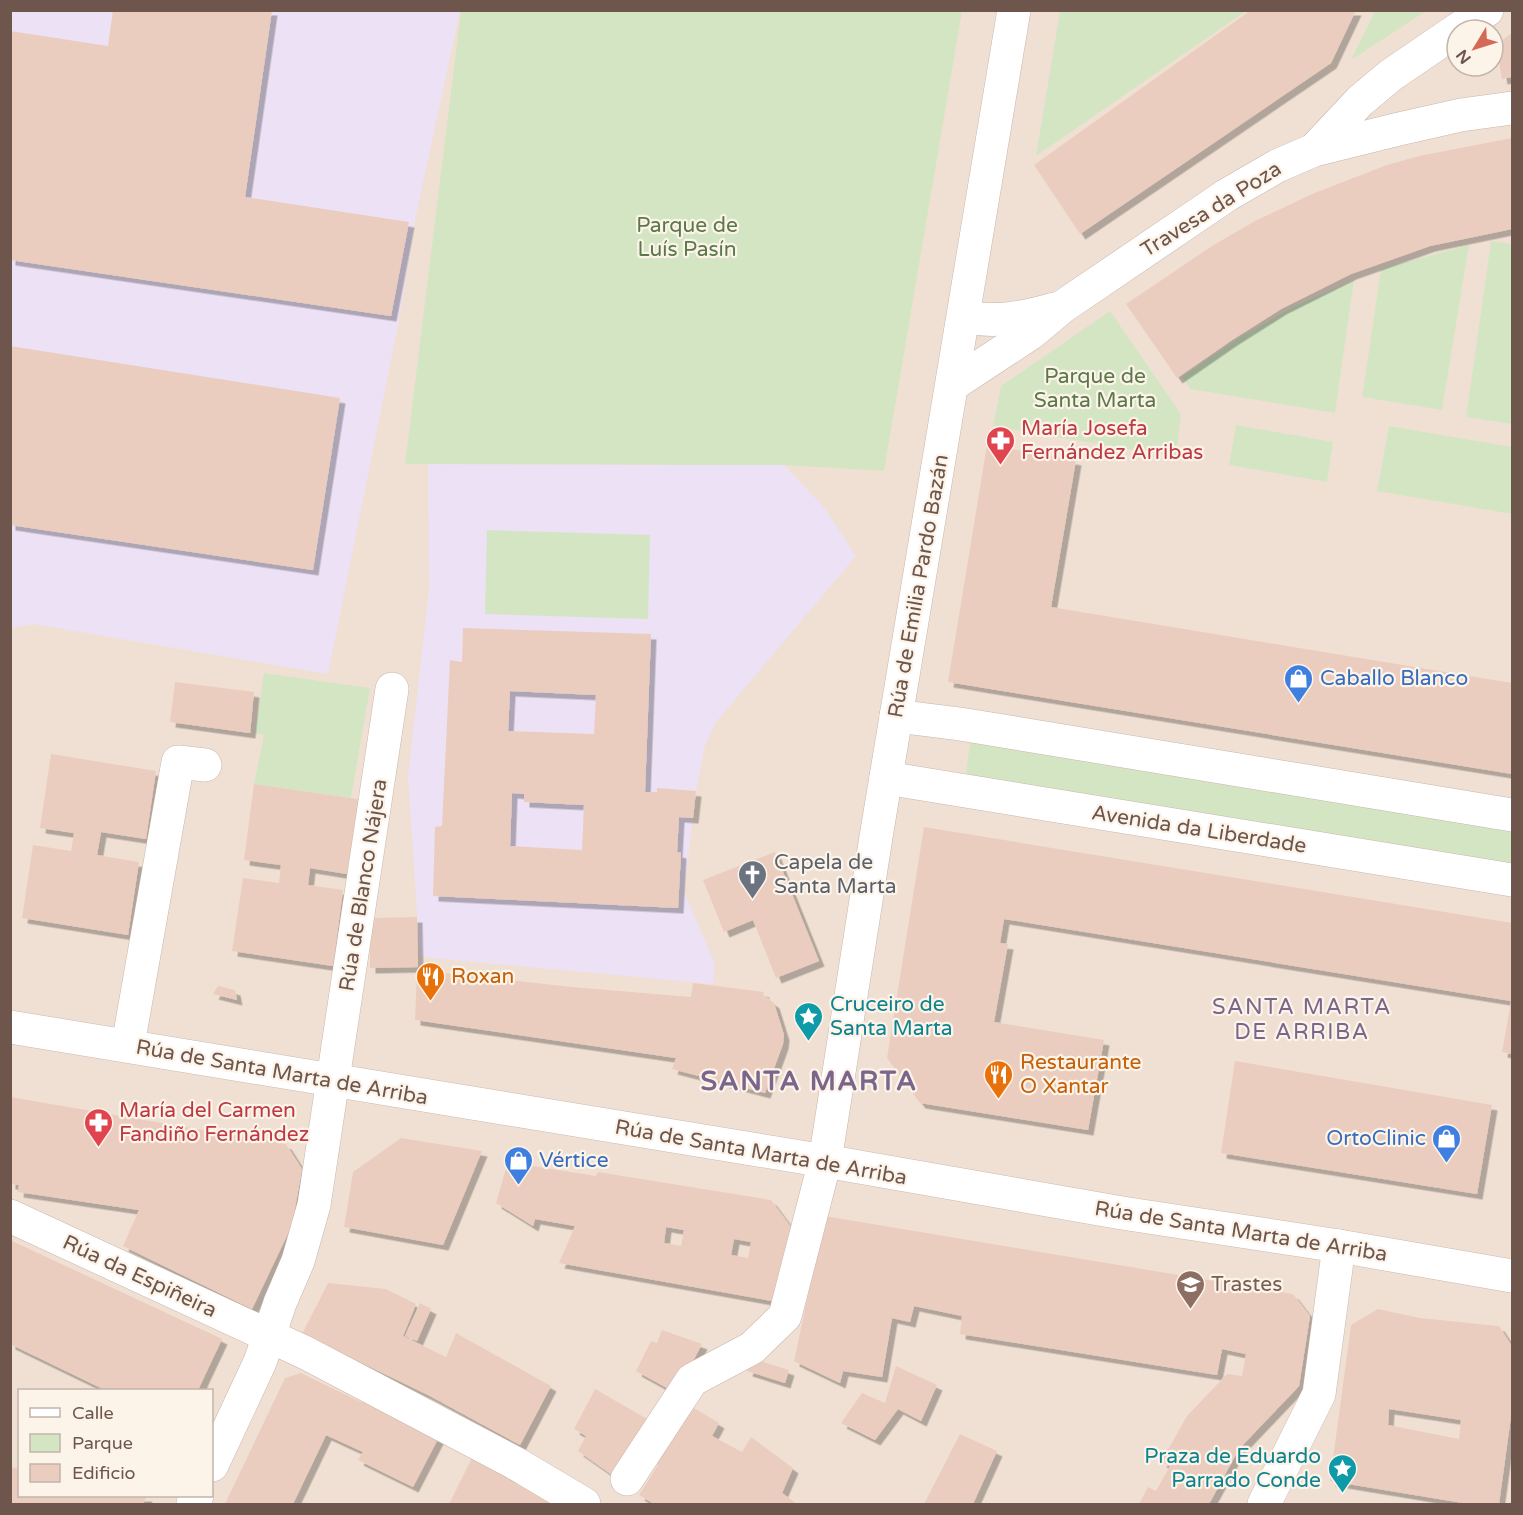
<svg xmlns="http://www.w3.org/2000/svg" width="1523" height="1515" font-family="'Varela Round',sans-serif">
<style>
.residential{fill:#f0e0d3;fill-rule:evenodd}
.education{fill:#ece1f5}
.green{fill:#d4e5c4}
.building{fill:#ebcdbf;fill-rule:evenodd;filter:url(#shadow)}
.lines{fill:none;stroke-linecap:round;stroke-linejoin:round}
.street-casing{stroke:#c8b6ac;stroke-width:34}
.secondary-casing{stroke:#cdb8ac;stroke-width:34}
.street{stroke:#fff;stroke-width:33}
.secondary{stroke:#fff;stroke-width:33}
.labels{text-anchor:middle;stroke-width:4.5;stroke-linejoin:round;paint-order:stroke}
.street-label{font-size:21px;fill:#6e564d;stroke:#fcf3e9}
.park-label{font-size:21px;fill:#5b7849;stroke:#fcf3e9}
.health-label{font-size:21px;fill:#be3a42;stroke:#fcf3e9;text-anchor:start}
.shop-label{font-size:21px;fill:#366cbe;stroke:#fcf3e9;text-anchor:start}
.worship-label{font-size:21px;fill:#5b616d;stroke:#fcf3e9;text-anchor:start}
.food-label{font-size:21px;fill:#c56008;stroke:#fcf3e9;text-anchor:start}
.culture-label{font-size:21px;fill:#0d838f;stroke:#fcf3e9;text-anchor:start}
.education-label{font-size:21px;fill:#785e54;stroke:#fcf3e9;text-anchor:start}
.neighbourhood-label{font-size:22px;letter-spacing:1.5px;fill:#7a658b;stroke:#fcf3e9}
.district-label{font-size:27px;font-weight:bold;letter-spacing:1.5px;fill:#7a658b;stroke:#fcf3e9}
</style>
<defs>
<filter id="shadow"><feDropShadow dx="5.5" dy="5.5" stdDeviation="0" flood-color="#0004"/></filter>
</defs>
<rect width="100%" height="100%" fill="#f9efe4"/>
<!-- residential -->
<path class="residential" d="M11,11H1512V1504H11ZM1457,30H1493V66H1457ZM20,1390H212V1496H20Z"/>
<!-- education -->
<g class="education">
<path d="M11,11H460L415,220L399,320L328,674L33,624L11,628Z"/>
<path d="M428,464L784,465L823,506L856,556L716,722L705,745L696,791L684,892L715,964L713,984L420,957L408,776L429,590Z"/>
</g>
<!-- green -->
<g class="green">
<path d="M461,11H962L884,471L784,465L405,464Z"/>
<path d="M1060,11V10L1246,11L1036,156Z"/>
<path d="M1375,11H1426L1351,60Z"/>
<path d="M1491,241L1512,244V424L1466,417Z"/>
<path d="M1469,245L1442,410L1362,397L1381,269Z"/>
<path d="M1354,280L1335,413L1190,389L1182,377L1239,338L1295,306Z"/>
<path d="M1110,311L1181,414L1176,457L993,426L1001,386Z"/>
<path d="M1236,425L1333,442L1327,482L1229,465Z"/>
<path d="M1389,426L1512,447V514L1377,491Z"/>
<path d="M487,530L650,535L648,619L485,614Z"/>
<path d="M264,673L370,688L351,798L254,784L264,735L255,733Z"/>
<path d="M970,742L1512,829V873L965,781Z"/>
</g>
<!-- building -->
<g class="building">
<path d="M113,10H272L245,197L409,222L391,316L10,260V31L108,46Z"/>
<path d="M1251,10H1356L1331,63L1080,234L1034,165Z"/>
<path d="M1512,33V77L1502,79L1496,45Z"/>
<path d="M1512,138V229L1430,246L1351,274L1281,309L1232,340L1177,378L1126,304L1212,246L1255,221L1312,194L1387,165L1419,156Z"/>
<path d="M10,346L340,398L313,570L10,525Z"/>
<path d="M987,445L1076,460L1051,607L1512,683V774L948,682Z"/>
<path d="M463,628L651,634L645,792H657V788L696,791L693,818L679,817L677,852L681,853L678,908L433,896L435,827L442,826L450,660L462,662ZM510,691L596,695L594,734L508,731ZM512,793L524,794V802L584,805L582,850L510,846Z"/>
<path d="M175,682L254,692L250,733L170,722Z"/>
<path d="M51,754L156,771L146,839L101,832L97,855L139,862L128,935L22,918L33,845L71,851L74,833L40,828Z"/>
<path d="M254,784L364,800L353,875L310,868L308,885L343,890L333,966L232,951L243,878L279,883L281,865L244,860Z"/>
<path d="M924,827L1512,923V1054L1502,1052L1511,1001L1004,919L1000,943L1008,944L994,1022L1104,1040L1088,1130L920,1103L887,1058Z"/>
<path d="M775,852L819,961L776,978L753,920L724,932L703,880Z"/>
<path d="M417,917L418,967L370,968V918Z"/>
<path d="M417,970L572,987L691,997L693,983L764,992L763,995L774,1003L784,1035L783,1044L765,1093L672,1069L676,1058L415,1020Z"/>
<path d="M218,986L235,990L237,1000L213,994Z"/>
<path d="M1235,1061L1492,1105L1477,1194L1221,1153Z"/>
<path d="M10,1097L286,1144L302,1169L292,1225L252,1309L123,1246L139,1210L18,1192L19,1185L10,1184Z"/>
<path d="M401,1138L482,1151L443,1245L344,1227L353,1172Z"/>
<path d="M508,1162L596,1176L598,1172L771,1200L791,1227L778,1302L559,1263L575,1226L535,1219L533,1226L496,1203ZM666,1227L684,1230L681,1246L664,1243ZM734,1239L751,1242L748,1258L731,1255Z"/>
<path d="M825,1216L1293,1294L1310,1316L1299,1386L1239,1449L1209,1504H1139L1148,1487L1156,1491L1170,1466L1161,1462L1187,1416L1227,1374L1242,1376L1246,1354L1222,1349L1217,1375L960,1334L962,1316L914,1306L910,1322L892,1318L882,1377L843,1371L840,1383L794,1361Z"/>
<path d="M10,1240L222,1339L198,1390H105L10,1344Z"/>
<path d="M328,1283L386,1289L416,1304L403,1336L446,1357L456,1333L551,1386L520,1445L430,1396L302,1334Z"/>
<path d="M420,1303L431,1309L417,1341L405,1336Z"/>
<path d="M1378,1309L1420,1318L1499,1326L1512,1346V1409L1499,1504H1469L1330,1481L1351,1325ZM1389,1409L1461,1420L1459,1439L1388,1425Z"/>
<path d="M662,1330L702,1344L676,1393L636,1371L651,1341L657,1343Z"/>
<path d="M751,1358L789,1370L785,1383L747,1371Z"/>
<path d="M896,1366L937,1385L921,1421L898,1409L875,1440L841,1423L862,1393L885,1403Z"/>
<path d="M301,1373L361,1402L368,1398L440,1435L413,1487L358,1460L363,1452L326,1435L293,1504H225L285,1378Z"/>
<path d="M595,1389L649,1420L622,1482L578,1451L586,1436L574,1429Z"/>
<path d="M689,1405L719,1423L712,1436L742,1452L751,1437L793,1468L782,1493L797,1504H654L639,1495L658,1465L653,1461Z"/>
<path d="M960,1434L997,1451L973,1504H924Z"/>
<path d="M476,1450L513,1472L510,1480L551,1504H449Z"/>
<path d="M10,1467L20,1469V1496H147L143,1504H10Z"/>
</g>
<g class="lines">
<defs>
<g id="street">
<path d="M1457,30L1487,10"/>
<path d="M1314,150L1360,101L1391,75L1457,30"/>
<path d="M964,317C996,323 1023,318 1054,309"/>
<path d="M952,385L1031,333L1062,307L1227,195L1277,166L1314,150L1399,129L1461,115L1512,108"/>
<path d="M896,716L960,724L1512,815"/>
<path d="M886,778L1512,880"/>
<path d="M128,1045L178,762L205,765"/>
<path d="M10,1216L306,1353L515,1463L584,1504"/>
<path d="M212,1465L260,1362L280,1303L298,1261L314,1205L392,689"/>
<path d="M627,1479L692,1380L752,1348L785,1316L825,1161L876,837L1014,10"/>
<path d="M193,1504L197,1496"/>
<path d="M1264,1504L1319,1394L1339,1246"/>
</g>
<path id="secondary" d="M10,1027L825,1161L1122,1213L1339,1246L1512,1276"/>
</defs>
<!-- street casing -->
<use href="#street" class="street-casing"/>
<!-- secondary casing -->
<use href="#secondary" class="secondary-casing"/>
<!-- street -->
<use href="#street" class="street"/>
<!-- secondary -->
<use href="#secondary" class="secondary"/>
</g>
<!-- icons -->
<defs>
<symbol id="pharmacy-pin" viewBox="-11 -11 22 30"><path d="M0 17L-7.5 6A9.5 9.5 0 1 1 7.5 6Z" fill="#e0444e" stroke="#fcf3e9"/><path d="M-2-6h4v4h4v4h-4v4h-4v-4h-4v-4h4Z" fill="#fff"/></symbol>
<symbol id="shop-pin" viewBox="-11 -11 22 30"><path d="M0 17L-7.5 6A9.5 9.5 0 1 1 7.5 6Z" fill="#3f7fe0" stroke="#fcf3e9"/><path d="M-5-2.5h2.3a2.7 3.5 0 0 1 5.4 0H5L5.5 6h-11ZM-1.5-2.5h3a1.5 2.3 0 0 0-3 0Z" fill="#fff"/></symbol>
<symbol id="church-pin" viewBox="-11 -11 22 30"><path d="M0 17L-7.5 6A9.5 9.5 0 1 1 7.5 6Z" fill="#6b7280" stroke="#fcf3e9"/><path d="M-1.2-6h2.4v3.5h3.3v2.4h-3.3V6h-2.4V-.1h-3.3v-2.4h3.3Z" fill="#fff"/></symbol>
<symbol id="restaurant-pin" viewBox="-11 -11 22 30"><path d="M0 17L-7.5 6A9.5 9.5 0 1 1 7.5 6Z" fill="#e8710a" stroke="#fcf3e9"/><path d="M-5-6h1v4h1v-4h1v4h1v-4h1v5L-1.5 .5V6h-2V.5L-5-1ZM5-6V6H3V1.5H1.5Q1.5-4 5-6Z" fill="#fff"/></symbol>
<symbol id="sight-pin" viewBox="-11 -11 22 30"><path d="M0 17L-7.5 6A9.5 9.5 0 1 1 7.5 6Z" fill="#0f9aa8" stroke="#fcf3e9"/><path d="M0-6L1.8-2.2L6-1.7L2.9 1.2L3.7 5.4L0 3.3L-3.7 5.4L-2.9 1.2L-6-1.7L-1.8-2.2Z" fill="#fff"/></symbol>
<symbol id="school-pin" viewBox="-11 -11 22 30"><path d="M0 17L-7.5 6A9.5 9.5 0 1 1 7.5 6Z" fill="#8d6e63" stroke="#fcf3e9"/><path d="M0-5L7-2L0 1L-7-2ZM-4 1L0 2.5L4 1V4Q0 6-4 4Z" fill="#fff"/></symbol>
</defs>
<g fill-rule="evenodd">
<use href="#pharmacy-pin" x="984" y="424" width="33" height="45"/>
<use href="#shop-pin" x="1282" y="662" width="33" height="45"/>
<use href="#church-pin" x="736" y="858" width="33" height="45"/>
<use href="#restaurant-pin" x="414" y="960" width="33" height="45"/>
<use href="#sight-pin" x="792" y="1000" width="33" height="45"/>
<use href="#restaurant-pin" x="982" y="1058" width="33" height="45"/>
<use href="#pharmacy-pin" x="82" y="1106" width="33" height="45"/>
<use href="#shop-pin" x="1430" y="1122" width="33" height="45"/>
<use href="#shop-pin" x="502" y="1144" width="33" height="45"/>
<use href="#school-pin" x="1174" y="1268" width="33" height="45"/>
<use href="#sight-pin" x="1326" y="1452" width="33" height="45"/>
</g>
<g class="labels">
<!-- street labels -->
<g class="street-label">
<text transform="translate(1211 209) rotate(-32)" y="7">Travesa da Poza</text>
<text transform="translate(918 586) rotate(-80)" y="7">Rúa de Emilia Pardo Bazán</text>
<text transform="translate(1199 829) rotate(9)" y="7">Avenida da Liberdade</text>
<text transform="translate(363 885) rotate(-81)" y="7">Rúa de Blanco Nájera</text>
<text transform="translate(282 1072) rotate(10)" y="7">Rúa de Santa Marta de Arriba</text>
<text transform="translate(761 1152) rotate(10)" y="7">Rúa de Santa Marta de Arriba</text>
<text transform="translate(1241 1231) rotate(9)" y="7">Rúa de Santa Marta de Arriba</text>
<text transform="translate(140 1276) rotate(25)" y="7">Rúa da Espiñeira</text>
</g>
<!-- park labels -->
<g class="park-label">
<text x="687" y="232">Parque de<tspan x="687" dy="24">Luís Pasín</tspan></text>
<text x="1095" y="383">Parque de<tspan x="1095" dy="24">Santa Marta</tspan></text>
</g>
<!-- health labels -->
<g class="health-label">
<text x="1021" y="435">María Josefa<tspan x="1021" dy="24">Fernández Arribas</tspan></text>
<text x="119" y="1117">María del Carmen<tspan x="119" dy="24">Fandiño Fernández</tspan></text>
</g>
<!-- shop labels -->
<g class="shop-label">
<text x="1320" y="685">Caballo Blanco</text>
<text x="1426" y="1145" text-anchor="end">OrtoClinic</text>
<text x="539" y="1167">Vértice</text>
</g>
<!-- worship labels -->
<g class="worship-label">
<text x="774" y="869">Capela de<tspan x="774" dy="24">Santa Marta</tspan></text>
</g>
<!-- food labels -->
<g class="food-label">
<text x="451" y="983">Roxan</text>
<text x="1020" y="1069">Restaurante<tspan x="1020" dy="24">O Xantar</tspan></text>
</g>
<!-- culture labels -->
<g class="culture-label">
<text x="830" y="1011">Cruceiro de<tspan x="830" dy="24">Santa Marta</tspan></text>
<text x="1321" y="1463" text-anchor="end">Praza de Eduardo<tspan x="1321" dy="24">Parrado Conde</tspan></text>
</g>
<!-- education labels -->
<g class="education-label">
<text x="1211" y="1291">Trastes</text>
</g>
<!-- neighbourhood labels -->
<g class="neighbourhood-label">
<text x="1302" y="1014">SANTA MARTA<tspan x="1302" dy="25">DE ARRIBA</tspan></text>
</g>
<!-- district labels -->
<g class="district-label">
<text x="809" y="1090">SANTA MARTA</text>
</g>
</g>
<!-- border -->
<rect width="1523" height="1515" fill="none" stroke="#6e564d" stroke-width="24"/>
<!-- legend -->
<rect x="18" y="1389" width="195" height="108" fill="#fcf3e9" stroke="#c3b4ab" stroke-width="1.5"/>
<rect x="30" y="1408" width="30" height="9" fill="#ffffff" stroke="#c3b4ab" stroke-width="1.5"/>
<text x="72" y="1419" font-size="18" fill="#6e564d">Calle</text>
<rect x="30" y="1434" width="30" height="18" fill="#d4e5c4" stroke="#c3b4ab" stroke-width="1.5"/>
<text x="72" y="1449" font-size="18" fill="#6e564d">Parque</text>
<rect x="30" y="1464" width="30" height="18" fill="#ebcdbf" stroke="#c3b4ab" stroke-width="1.5"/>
<text x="72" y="1479" font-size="18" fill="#6e564d">Edificio</text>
<!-- north arrow -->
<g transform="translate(1475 48) rotate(232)"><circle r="28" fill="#fcf3e9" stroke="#c3b4ab" stroke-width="1.5"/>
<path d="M0-4.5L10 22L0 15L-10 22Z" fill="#d56957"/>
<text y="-9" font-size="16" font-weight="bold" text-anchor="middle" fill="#6e564d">N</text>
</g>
</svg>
